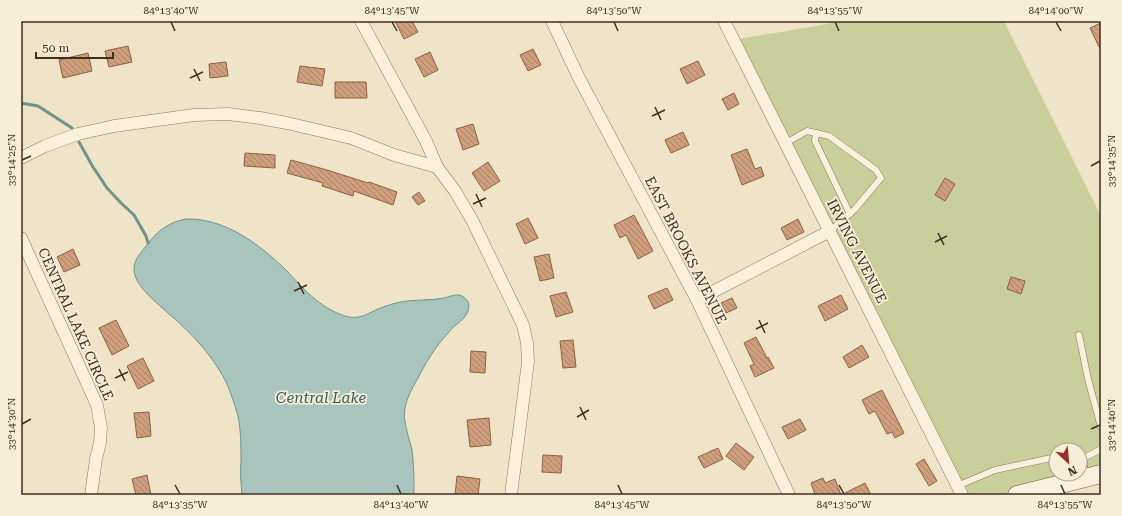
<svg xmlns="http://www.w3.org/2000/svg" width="1122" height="516" font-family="'Roboto Serif',serif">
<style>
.park{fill:#c9cf9b;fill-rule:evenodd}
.water{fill:#a9c4bc;stroke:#6f938a}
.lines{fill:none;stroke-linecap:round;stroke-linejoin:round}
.stream{stroke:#6f938a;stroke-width:3}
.building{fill:url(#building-back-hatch);stroke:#8d5f41}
.lane-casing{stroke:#8d765c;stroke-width:7}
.street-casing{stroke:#8d765c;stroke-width:13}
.secondary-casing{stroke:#6f573f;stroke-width:19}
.lane{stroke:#faf1dc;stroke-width:6}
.street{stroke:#faf1dc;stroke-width:12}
.secondary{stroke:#faf1dc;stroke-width:18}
.ticks{fill:none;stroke:#3d2e20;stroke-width:1.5}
.labels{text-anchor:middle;stroke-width:3.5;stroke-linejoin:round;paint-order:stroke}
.street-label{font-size:14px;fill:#3d2e20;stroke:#f7eed8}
.water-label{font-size:15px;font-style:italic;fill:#2f5d5a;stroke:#f7eed8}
.neatline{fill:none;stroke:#3d2e20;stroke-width:1.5}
.ticks-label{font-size:10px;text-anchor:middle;fill:#3d2e20}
</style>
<defs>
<pattern id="building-back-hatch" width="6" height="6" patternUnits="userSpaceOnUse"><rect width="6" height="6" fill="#cf9f7d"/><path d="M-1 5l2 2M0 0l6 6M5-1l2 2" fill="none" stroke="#a98266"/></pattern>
</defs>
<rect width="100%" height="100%" fill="#f0e4c8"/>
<!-- park -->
<path class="park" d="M844,21H1004L1101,216V470L1001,495H964L734,40ZM1056,450H1080V474H1056Z"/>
<!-- water -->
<path class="water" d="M186,219C225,218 259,244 286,270C303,288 319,308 345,316C358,320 365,315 376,310C382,307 389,305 396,303C412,299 428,301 444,298C449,297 455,294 459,295C463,296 466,298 468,302C469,304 469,309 468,311C465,320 454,325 448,333C436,346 426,362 418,378C409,394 401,408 406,426C407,434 410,441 412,450C414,465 414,480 414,495H242C241,484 240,473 241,462C241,446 241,431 238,416C235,405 231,393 226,382C219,368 209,354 198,342C190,333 180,323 170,315C159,304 133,286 134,268C134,260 142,251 147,245C157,231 169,222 186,219Z"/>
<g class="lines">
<!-- stream -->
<g class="stream">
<path d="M21,103L38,106L72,128"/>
<path d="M79,142L93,167L107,188L121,203L134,215L146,236L148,243"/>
</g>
</g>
<!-- building -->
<g class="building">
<path d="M395,21H412L418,32L404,39Z"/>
<path d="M1101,23V51L1090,28Z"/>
<path d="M128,46L132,62L109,67L105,51Z"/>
<path d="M533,49L541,65L528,71L520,55Z"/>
<path d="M430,52L438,70L424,77L415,59Z"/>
<path d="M88,53L92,71L63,78L59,60Z"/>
<path d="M698,61L705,75L687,84L680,69Z"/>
<path d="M226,62L228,76L210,78L209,64Z"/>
<path d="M300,66L325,69L322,86L297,82Z"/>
<path d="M335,82H366L367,98H335Z"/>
<path d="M734,93L739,104L728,110L722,99Z"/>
<path d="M473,124L479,144L463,150L456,129Z"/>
<path d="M683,132L689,145L671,153L665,140Z"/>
<path d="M747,149L755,169L761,167L764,176L742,185L731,155Z"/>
<path d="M245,153L275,155V168L244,166Z"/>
<path d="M291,160L327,170L368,183L369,182L397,192L393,205L354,191L353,196L322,186L323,183L287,173Z"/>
<path d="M488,162L500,181L484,191L472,173Z"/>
<path d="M945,178L955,184L945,201L935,195Z"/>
<path d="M419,192L425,201L418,205L412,197Z"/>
<path d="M634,215L653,251L638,259L626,235L620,238L614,225Z"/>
<path d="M528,218L538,238L525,244L516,224Z"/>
<path d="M798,219L804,232L787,240L781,228Z"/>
<path d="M73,249L80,265L64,272L57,257Z"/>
<path d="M549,254L554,278L540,281L534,257Z"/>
<path d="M1011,277L1025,281L1021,294L1007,289Z"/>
<path d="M667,288L673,300L654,309L648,296Z"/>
<path d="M566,292L573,312L556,317L550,296Z"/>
<path d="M841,295L848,309L825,321L818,306Z"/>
<path d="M732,298L737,308L726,313L721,303Z"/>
<path d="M116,320L129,346L112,355L99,328Z"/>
<path d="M756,337L767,358L768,357L774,368L755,377L750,366L754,364L744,343Z"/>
<path d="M573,340L576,367L563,368L560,341Z"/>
<path d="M862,345L869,357L849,368L843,357Z"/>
<path d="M471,351L486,352L485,373L470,372Z"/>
<path d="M143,358L154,381L138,389L127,366Z"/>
<path d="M882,390L904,433L895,438L892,432L887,434L875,411L869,414L862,400Z"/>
<path d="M149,412L151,436L137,438L134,413Z"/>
<path d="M489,418L491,445L470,447L467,420Z"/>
<path d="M800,419L806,430L788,439L782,427Z"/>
<path d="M736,443L754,457L744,470L726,456Z"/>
<path d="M718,448L723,459L704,468L698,457Z"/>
<path d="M543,455L562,456L561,473L542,472Z"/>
<path d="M924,459L937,481L929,486L916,464Z"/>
<path d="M147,475L151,495H136L132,479Z"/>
<path d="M457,476L480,479L478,495H455Z"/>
<path d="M823,478L825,483L835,479L841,495L865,483L871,495H815L811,483Z"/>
</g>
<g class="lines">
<defs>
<g id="lane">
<path d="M816,133L815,141L850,214"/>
<path d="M786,143L807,131L829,136L876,170L881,178L855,209L830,231"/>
<path d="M1079,335L1088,379L1101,427"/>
<path d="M1084,477V458L1101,449"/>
<path d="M957,486L995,470L1056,457"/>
</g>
<g id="street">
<path d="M361,21L426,141L437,167"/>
<path d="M552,21L579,78L697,300L789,495"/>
<path d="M724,21L962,495"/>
<path d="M21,158L45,146L78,134L114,126L194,115L228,114L260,118L287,123L351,138L394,155L437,167L455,191L472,220L523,325L527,343L528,362L511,495"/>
<path d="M21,238L97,405L101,428L100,443L96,459L91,495"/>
<path d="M697,300L830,231"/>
</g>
<path id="secondary" d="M1017,495L1101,474"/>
</defs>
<!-- lane casing -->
<use href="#lane" class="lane-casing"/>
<!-- street casing -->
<use href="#street" class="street-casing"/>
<!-- secondary casing -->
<use href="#secondary" class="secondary-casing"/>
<!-- lane -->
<use href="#lane" class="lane"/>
<!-- street -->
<use href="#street" class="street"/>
<!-- secondary -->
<use href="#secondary" class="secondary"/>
</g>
<!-- ticks -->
<path class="ticks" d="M171,22L175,31M392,22L397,31M614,22L618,31M835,22L839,31M1056,22L1061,31M194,69L200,81M190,78L203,72M655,107L661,120M652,116L665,110M22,160L31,156M1091,166L1100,161M476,194L482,207M473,204L486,198M938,233L944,245M935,242L947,236M298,282L304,294M294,291L307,285M759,320L765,333M756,329L768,323M119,369L125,381M115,378L128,372M580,407L586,420M577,417L589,410M22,424L31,419M1091,429L1100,425M175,485L180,494M397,485L401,494M618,485L622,494M839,485L844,494M1061,485L1065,494"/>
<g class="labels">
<!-- street labels -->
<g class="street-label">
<text transform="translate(686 250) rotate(63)" y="5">EAST BROOKS AVENUE</text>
<text transform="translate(857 251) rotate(63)" y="5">IRVING AVENUE</text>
<text transform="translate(76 324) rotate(66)" y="5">CENTRAL LAKE CIRCLE</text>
</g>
<!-- water labels -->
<g class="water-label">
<text x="321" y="403">Central Lake</text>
</g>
</g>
<!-- border -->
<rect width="1122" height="516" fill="none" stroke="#f7eed8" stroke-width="44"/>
<!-- north arrow -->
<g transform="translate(1068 462) rotate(154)"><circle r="19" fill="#f7eed8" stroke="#ada18e"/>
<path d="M0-3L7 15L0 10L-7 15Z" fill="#9e2a2b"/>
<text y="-6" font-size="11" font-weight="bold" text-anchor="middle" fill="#3d2e20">N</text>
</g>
<!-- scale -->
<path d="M36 52v6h77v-6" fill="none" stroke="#3d2e20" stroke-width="2"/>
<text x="42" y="52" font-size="12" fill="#3d2e20" stroke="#f7eed8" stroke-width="3" paint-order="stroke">50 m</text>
<rect x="22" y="22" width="1078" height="472" class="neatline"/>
<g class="ticks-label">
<text x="171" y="14">84°13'40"W</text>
<text x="392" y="14">84°13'45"W</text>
<text x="614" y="14">84°13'50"W</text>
<text x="835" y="14">84°13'55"W</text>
<text x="1056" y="14">84°14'00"W</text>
<text transform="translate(11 160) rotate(-90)" y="4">33°14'25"N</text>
<text transform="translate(1111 161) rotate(-90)" y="4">33°14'35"N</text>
<text transform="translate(11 424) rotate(-90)" y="4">33°14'30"N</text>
<text transform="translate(1111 425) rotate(-90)" y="4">33°14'40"N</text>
<text x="180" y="508">84°13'35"W</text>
<text x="401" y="508">84°13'40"W</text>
<text x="622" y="508">84°13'45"W</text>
<text x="844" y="508">84°13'50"W</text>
<text x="1065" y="508">84°13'55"W</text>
</g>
</svg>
